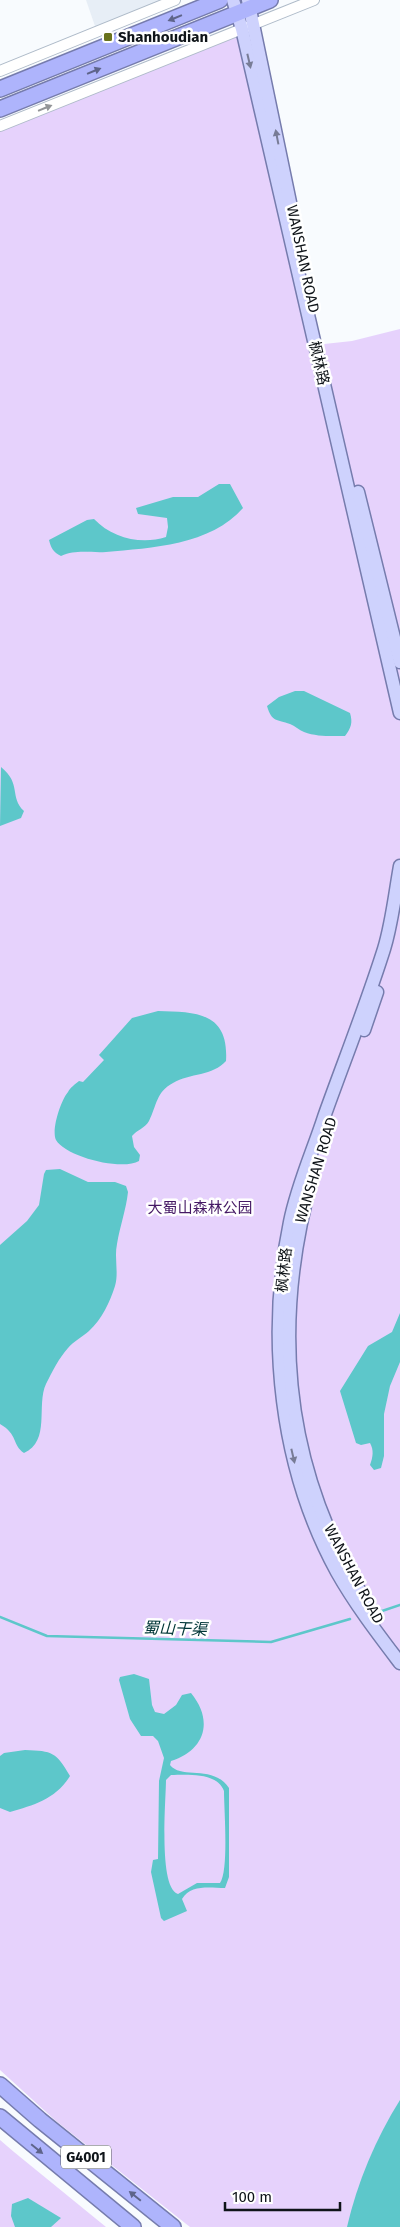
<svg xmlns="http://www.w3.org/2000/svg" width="400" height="2227" font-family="'Fira Sans','Noto Sans SC',sans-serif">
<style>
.built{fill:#e7eef6}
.green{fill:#e6d2fc}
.water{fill:#5dc7ca;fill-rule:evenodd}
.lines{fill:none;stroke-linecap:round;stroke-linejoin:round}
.stream{stroke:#5dc7ca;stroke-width:2.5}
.minor-casing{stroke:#afbbc9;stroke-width:12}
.major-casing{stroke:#767cad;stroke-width:15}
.highway-casing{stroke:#767cad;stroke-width:18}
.minor{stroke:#fff;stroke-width:10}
.major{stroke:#ced2fd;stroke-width:12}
.highway{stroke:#aeb4fc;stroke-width:15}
.oneway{fill:#5e648a}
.oneway2{fill:#787c96}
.oneway3{fill:#939598}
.poi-dot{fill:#6a731d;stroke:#fff;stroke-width:2}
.labels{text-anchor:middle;stroke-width:5;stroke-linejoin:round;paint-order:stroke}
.shield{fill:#fff;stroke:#575a5e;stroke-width:1}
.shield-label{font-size:14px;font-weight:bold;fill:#0f1419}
.poi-label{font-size:15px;font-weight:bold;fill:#0f1419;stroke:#fff;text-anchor:start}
.street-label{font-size:15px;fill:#0f1419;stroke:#fff}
.park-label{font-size:15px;fill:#451965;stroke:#fff}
.water-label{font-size:16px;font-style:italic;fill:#003637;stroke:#fff}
</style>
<rect width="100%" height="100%" fill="#f8fbfe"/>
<!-- built -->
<path class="built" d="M86,0H175L97,32Z"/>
<!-- green -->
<g class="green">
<path d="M242,29L315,345L352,341L400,329V2227H190L56,2121L0,2070V126Z"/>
<path d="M0,2140L14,2152L106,2227H0Z"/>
</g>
<!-- water -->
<g class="water">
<path d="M219,484H230L243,508C211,545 151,548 106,552C89,553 77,549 61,556C53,552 51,548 49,540L87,520L94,519C112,538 141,545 166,537L168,527L167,518L138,514L136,508L173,497H198Z"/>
<path d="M295,691H304L350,713C353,723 351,728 345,736C332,736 317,737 304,732C299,730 295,726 290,724C277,719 272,723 267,706L279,697Z"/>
<path d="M1,767C22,784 9,797 24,811L21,818L0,826Z"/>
<path d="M158,1011C196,1012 229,1012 226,1061C213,1076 190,1073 173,1083C156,1092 157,1105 149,1121C145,1128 137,1130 132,1136L134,1147L140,1155L139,1161C122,1171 66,1157 56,1140C51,1130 61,1100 68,1092C70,1088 75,1084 79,1081L83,1082L104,1060L99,1055L132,1018Z"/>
<path d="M60,1169L88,1182H115L126,1186L128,1192C126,1210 120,1226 117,1244C114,1258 119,1272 115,1286C110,1302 102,1319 89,1331C82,1337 74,1341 68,1348C59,1358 52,1372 46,1384C36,1405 51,1441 24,1453C12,1445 18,1434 0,1424V1245L27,1221L39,1205L44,1174L46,1170Z"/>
<path d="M400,1313V1362L390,1386L384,1414V1456L381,1468L374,1470L370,1465C373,1457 374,1450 370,1443L361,1445L356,1443L340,1391L368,1346L392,1332Z"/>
<path d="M134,1674L149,1679L152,1705L155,1712L164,1714L176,1705L182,1695L191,1693C214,1721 205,1750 171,1761L170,1765C182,1780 213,1764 229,1788V1877L225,1888C210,1888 191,1884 182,1899L187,1911L164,1921L161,1918L151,1872L153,1860L158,1859L159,1781L164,1758L158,1741L153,1736H141L130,1719L119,1680L120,1677ZM171,1775C187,1775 217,1772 224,1791C224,1810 229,1870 220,1883H197L178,1894C158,1888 166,1800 166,1780Z"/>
<path d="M25,1750C53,1751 56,1752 70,1776C56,1799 34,1805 10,1812L0,1808V1756L4,1753Z"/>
<path d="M400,2100V2227H347C357,2183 376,2138 400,2100Z"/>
<path d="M28,2198L61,2218L51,2227H15L11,2216L12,2204Z"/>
</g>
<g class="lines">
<!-- stream -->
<g class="stream">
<path d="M379,1612L400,1605"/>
<path d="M0,1617L47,1636L271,1642L350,1619"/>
</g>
<defs>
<g id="minor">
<path d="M0,71L175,0"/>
<path d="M0,126L314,0"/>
</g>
<g id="major">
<path d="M233,0L242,29L400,713"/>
<path d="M248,0L291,207"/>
<path d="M358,492L400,662"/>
<path d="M400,866C395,894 392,923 384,949C366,1006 344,1061 324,1117C313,1151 297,1186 290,1222C266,1338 280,1468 337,1572C355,1604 378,1634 400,1663"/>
<path d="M364,1030L377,992"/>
<path d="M312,1178C270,1328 284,1470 367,1603"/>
</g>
<g id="highway">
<path d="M0,89L220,0"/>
<path d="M0,109L270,0"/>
<path d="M0,2085L40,2120L173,2227"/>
<path d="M0,2117L133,2227"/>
</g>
</defs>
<!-- minor casing -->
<use href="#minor" class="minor-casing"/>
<!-- major casing -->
<use href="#major" class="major-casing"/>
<!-- highway casing -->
<use href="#highway" class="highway-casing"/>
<!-- minor -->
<use href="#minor" class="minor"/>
<!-- major -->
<use href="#major" class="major"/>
<!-- highway -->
<use href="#highway" class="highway"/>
</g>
<!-- one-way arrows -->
<defs><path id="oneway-solid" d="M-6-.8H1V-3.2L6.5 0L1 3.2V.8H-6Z" transform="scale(1.25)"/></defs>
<g class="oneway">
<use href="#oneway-solid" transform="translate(175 18) rotate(158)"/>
<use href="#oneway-solid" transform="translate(94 71) rotate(-22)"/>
<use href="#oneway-solid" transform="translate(37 2149) rotate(39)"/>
<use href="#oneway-solid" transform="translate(135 2196) rotate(-141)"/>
</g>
<g class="oneway2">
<use href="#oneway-solid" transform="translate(249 61) rotate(77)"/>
<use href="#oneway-solid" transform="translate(277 137) rotate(-101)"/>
<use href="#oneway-solid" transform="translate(293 1456) rotate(77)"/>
</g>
<use class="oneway3" href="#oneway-solid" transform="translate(45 108) rotate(-22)"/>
<!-- markers -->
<rect class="poi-dot" x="103" y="32" width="10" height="10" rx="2.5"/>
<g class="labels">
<!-- shield labels -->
<rect class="shield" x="61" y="2145.5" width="50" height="23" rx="4"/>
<g class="shield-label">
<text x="86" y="2162">G4001</text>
</g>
<!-- poi labels -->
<g class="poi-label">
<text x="118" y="42">Shanhoudian</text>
</g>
<!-- street labels -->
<g class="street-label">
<text transform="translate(303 259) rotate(78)" y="5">WANSHAN ROAD</text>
<text transform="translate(319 363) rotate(77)" y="5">枫林路</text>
<text transform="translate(316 1170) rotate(-73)" y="5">WANSHAN ROAD</text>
<text transform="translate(284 1270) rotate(-84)" y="5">枫林路</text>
<text transform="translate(354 1574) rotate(62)" y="5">WANSHAN ROAD</text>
</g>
<!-- park labels -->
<g class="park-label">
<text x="200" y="1213">大蜀山森林公园</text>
</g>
<!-- water labels -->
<g class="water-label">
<text transform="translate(175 1628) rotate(2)" y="6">蜀山干渠</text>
</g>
</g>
<!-- scale -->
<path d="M225 2202v8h115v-8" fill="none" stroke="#0f1419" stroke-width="2.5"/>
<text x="232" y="2202" font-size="15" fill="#0f1419" stroke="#ffffff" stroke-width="4" paint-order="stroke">100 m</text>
</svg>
